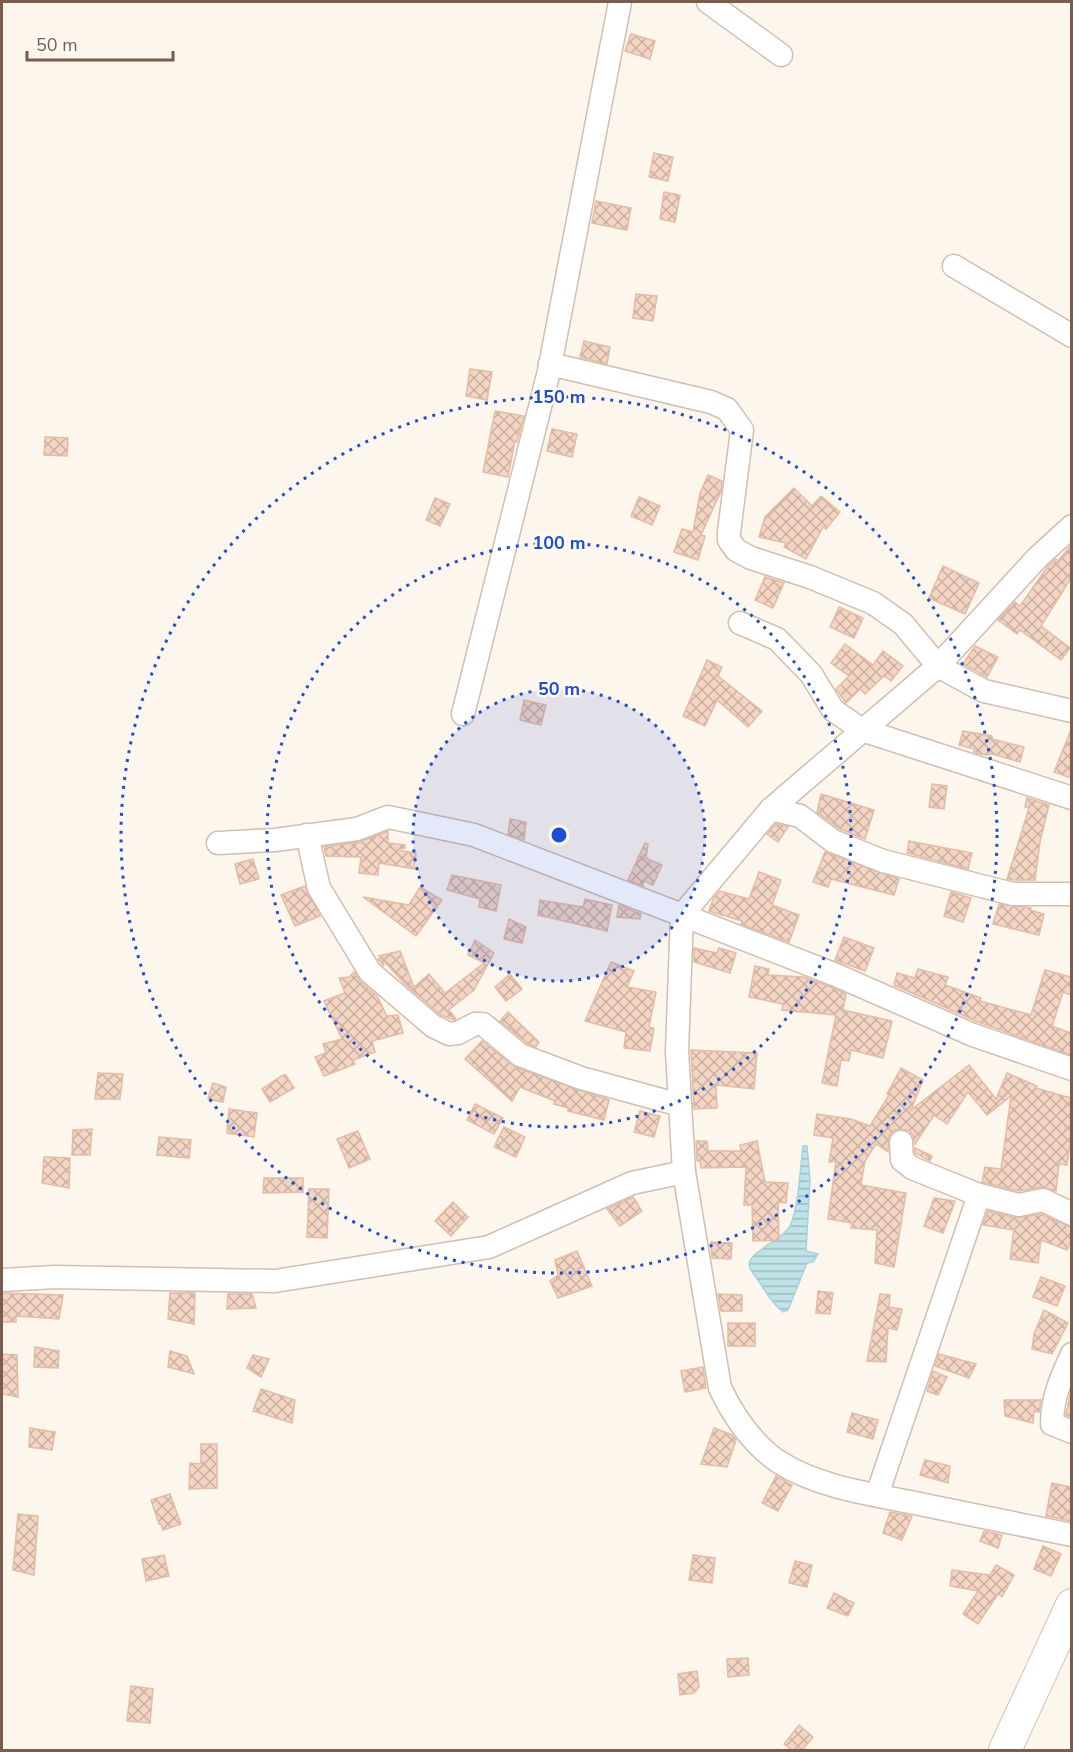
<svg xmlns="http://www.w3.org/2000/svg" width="1073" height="1752" font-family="'Nunito Sans',sans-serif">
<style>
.water{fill:url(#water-rules);stroke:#a5d3da;stroke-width:1.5}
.building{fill:url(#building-cross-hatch);stroke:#e6bba3;stroke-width:1.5}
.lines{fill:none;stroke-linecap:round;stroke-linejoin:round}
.street-casing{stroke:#d1beb0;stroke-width:25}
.secondary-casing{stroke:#d6c0b0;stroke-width:34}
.street{stroke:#fff;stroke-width:22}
.secondary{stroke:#fff;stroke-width:32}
.ring{fill:none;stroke:#1d4ed8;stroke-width:3;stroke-dasharray:3 6}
.centre{fill:#1d4ed8;stroke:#fffaf3;stroke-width:3}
.ring-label{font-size:18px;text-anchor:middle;font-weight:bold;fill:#1d4ed8;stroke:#fffaf3;stroke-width:5;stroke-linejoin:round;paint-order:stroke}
</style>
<defs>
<pattern id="water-rules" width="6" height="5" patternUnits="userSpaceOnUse" patternTransform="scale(1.5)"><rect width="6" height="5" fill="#bfe3e8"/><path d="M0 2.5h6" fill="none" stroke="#a0bbbe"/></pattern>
<pattern id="building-cross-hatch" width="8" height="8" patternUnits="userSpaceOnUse" patternTransform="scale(1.5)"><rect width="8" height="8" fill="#f3d5c3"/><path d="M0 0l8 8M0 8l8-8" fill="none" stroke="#cab0a1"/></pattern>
</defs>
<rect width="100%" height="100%" fill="#fdf6ec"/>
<!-- water -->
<path class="water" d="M803,1146H807L810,1180L806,1251L818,1254L813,1262L807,1263L788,1310L783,1312C773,1304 767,1294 760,1283C757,1278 752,1273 750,1268C743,1253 785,1240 791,1224C799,1204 800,1169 803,1146Z"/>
<!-- building -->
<g class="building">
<path d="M631,34L655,41L650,59L625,51Z"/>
<path d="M654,153L673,157L668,181L649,177Z"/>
<path d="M664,192L680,195L675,222L660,219Z"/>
<path d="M596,201L631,208L627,230L592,223Z"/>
<path d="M636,294L657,296L653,321L633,318Z"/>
<path d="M584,341L610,347L607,364L580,357Z"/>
<path d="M470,369L492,372L487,400L466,396Z"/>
<path d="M495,411L524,416L517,442L515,441L508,477L483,472Z"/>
<path d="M552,429L577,434L572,457L547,451Z"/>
<path d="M45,437L68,438L67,456L44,455Z"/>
<path d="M708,475L722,481L721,491L701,535L705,536L698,560L674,552L682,529L693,532L700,493Z"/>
<path d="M794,488L812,506L821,496L840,512L826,529L823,527L806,559L784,547L786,543L759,537L765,517Z"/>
<path d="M639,497L660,506L652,525L631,516Z"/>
<path d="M435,498L450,504L440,526L426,520Z"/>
<path d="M1071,545V578L1041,626L1070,648L1061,660L1020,630L1017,634L998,620L1015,602L1020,606L1048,566L1056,559L1058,561Z"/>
<path d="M943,566L979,583L965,614L929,598Z"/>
<path d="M765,577L784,583L773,608L755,600Z"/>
<path d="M839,607L863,618L854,638L830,627Z"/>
<path d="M845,644L873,665L883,651L903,666L891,681L884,676L865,694L860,689L846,703L836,689L849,676L831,663Z"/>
<path d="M975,646L998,657L987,677L963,664Z"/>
<path d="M707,660L722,667L718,676L762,711L748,727L717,700L705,726L683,716Z"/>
<path d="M524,700L546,705L541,725L520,720Z"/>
<path d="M1071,730V778L1054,772Z"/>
<path d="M963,731L992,736V739L1024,747L1020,762L989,753V755L979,754L974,752V749L959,745Z"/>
<path d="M932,784L947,786L944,809L929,807Z"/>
<path d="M821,794L874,810L865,839L840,829L817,812Z"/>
<path d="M1027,798L1049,805L1040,842L1035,880H1015L1007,879L1029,808L1025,807Z"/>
<path d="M510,819L526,822L524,840L508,834Z"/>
<path d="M776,824L788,827L778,842L767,834Z"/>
<path d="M388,831V843L405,845V848L395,850L416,853L414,869L379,863L378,875L359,873L361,857L326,856L324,847L359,842Z"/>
<path d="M909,841L972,853L968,869L907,853Z"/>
<path d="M645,843L648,844L646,858L662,865L653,885L644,881L643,886L628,880Z"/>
<path d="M825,852L899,879L894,895L831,879L828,887L813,882Z"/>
<path d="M253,859L259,879L240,884L235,864Z"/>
<path d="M759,872L781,880L772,905L799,915L789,942L741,924L742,921L709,911L713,899L720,891L749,899Z"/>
<path d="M452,875L501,885L496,911L479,907L480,899L447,890Z"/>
<path d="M305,886L320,916L295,926L281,895Z"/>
<path d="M420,887L442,900L416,936L363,897L409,905Z"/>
<path d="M951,892L971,898L963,922L944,916Z"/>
<path d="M585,899L612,905L607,931L538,915L540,900L583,907Z"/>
<path d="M999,904L1031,908L1030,910L1044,914L1039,935L993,924Z"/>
<path d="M619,905L641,914L640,919L617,917Z"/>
<path d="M509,919L526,927L522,943L504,939Z"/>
<path d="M844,937L874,948L865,971L835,960Z"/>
<path d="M475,940L494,953L474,990L446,1012L450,1011L456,1019L454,1020L441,1015L405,984L382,959L384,966L378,959L381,958L379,956L400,951L414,987L429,974L445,993L484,963L468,955Z"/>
<path d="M694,948L717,953L719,948L736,953L730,973L694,962Z"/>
<path d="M611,962L634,971L627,987L656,992L649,1027L654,1028L650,1051L624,1048L626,1032L585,1021Z"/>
<path d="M755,966L769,969L768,975L803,977L831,987L846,994L843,1010L892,1021L883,1058L851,1050L849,1061L841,1060L837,1086L822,1083L836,1015L782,1010L783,1004L749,997Z"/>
<path d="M918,969L948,977L945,985L981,998L980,1001L1031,1015L1045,970L1071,977V995L1063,992L1052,1026L1071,1033V1055L978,1022L894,985L897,973L915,978Z"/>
<path d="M354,972L361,982L377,996L387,1016L398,1015L403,1033L372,1041L375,1052L353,1060L355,1064L324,1076L315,1057L326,1053L323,1044L342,1039L324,1001L345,993L339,978L349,977Z"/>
<path d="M510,974L522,989L506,1001L495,987Z"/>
<path d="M508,1012L539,1042L536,1047L527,1043L500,1021Z"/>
<path d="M482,1041L515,1067L609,1100L604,1120L568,1111V1108L554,1104L555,1101L520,1087L512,1101L465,1059Z"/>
<path d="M691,1050L757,1053L754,1089L716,1085L717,1108L694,1109Z"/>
<path d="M969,1065L996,1099L1007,1073L1037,1086L1036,1088L1071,1098V1136L1067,1165L1059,1164L1056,1191L1041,1187L1019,1191L982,1182L985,1167L1001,1169L1011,1096L987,1115L968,1092L947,1124L934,1115L915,1144L913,1135L908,1130H894L889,1136L888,1152L876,1144L865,1161L861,1185L906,1193L894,1267L875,1263L877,1230L851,1228L852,1223L828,1219L836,1161L829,1162L833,1138L814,1135L817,1114L851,1119L870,1126L889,1095L887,1094L901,1068L923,1080L911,1110Z"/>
<path d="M98,1073L123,1074L120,1099H95Z"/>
<path d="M283,1075H286L294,1088L270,1102L262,1089Z"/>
<path d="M213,1083L226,1087L223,1102L208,1099Z"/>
<path d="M475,1104L503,1118L494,1134L467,1120Z"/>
<path d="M229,1109L257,1113L254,1137L227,1133Z"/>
<path d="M640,1111L660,1116L654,1137L634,1132Z"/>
<path d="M504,1127L525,1137L516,1157L494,1147Z"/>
<path d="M92,1129L90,1155H72L73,1130Z"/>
<path d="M358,1131L370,1159L349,1168L337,1139Z"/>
<path d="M159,1137L191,1140L189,1158L157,1155Z"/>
<path d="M696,1141H707L708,1151H741L740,1145L757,1141L765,1182L788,1183L786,1203L778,1202L779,1240L753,1241L752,1205H744L746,1167L701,1168L700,1161H697Z"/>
<path d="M915,1148L932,1156L930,1161L915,1153Z"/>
<path d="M44,1157L70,1158L69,1188L42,1183Z"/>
<path d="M264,1178H303V1192L263,1193Z"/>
<path d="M309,1189H329L327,1238L307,1237Z"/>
<path d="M633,1197L642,1211L620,1226L607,1209Z"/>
<path d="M934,1198L955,1201L943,1233L924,1226Z"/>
<path d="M453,1202L468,1217L451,1236L435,1221Z"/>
<path d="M988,1211L1016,1218L1041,1214L1071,1227V1240L1067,1250L1041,1240L1038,1263L1010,1259L1014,1230L983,1225Z"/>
<path d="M711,1242L732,1243L731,1259L712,1258Z"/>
<path d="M577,1251L592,1286L558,1298L550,1281L558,1275L555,1260Z"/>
<path d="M1041,1277L1065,1286L1057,1306L1033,1297Z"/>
<path d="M818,1291L833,1293L830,1314L816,1313Z"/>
<path d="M2,1293L63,1295L59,1319L16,1316V1322H2Z"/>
<path d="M170,1293H195L194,1324L168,1319Z"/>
<path d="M228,1294H252L256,1308L227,1309Z"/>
<path d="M718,1294L742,1295V1311H721Z"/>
<path d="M880,1294L890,1295L889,1307L902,1309L897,1330L888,1328L886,1362L867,1361Z"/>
<path d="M1044,1310L1068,1323L1052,1354L1032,1349L1034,1334Z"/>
<rect x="728" y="1323" width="27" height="23"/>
<path d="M35,1347L59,1351L58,1368L34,1367Z"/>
<path d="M170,1351L187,1356L194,1374L168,1367Z"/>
<path d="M2,1354L17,1355L18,1397L2,1394Z"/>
<path d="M939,1354L976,1364L969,1378L935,1366Z"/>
<path d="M253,1355L269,1359L261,1377L247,1368Z"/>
<path d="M703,1367L706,1388L685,1392L681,1371Z"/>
<path d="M933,1371L947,1377L938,1395L927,1391Z"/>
<path d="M261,1389L295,1400L292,1423L253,1411Z"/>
<path d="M1071,1390V1417L1066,1415Z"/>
<path d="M1004,1400H1041L1039,1412L1034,1411L1033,1423L1005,1416Z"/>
<path d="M852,1413L878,1420L873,1439L847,1432Z"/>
<path d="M30,1428L55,1432L52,1450L29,1447Z"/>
<path d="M714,1428L732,1435L736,1440L727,1467L701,1464Z"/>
<path d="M201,1444H217V1488L189,1489L190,1463L201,1464Z"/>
<path d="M925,1460L950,1466L948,1483L920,1475Z"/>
<path d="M776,1476L792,1485L778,1511L762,1503Z"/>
<path d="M1052,1483L1071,1487V1521L1046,1516Z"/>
<path d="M170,1494L181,1524L163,1530L161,1524H159L151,1500Z"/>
<path d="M890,1512L912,1516L902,1540L883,1533Z"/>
<path d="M18,1514L38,1516L34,1575L13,1570Z"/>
<path d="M984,1531L1002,1535L998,1548L980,1541Z"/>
<path d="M1043,1546L1061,1554L1051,1576L1034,1569Z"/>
<path d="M164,1555L169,1576L146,1581L142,1559Z"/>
<path d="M693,1555L715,1558L712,1583L689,1580Z"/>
<path d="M795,1561L812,1565L807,1587L789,1583Z"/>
<path d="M996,1565L1014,1575L1002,1597L998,1594L978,1624L963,1614L978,1591L950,1586L952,1570L990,1575Z"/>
<path d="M834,1593L854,1603L848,1616L827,1608Z"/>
<path d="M748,1658L749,1675L728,1677L727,1659Z"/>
<path d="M697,1671L699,1687L694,1693L680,1695L678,1674Z"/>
<path d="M131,1686L153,1689L150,1723L127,1721Z"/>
<path d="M799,1725L813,1737L802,1750H792L784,1744Z"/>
</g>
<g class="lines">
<defs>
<g id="street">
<path d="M708,2L781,55"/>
<path d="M954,266L1072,336"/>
<path d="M550,364L711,402L727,409L742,430L729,532V540L736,550L751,558L810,577L873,603L903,624L938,666L1037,558L1072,526"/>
<path d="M740,623L777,639L811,674L833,710L862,730L1072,798"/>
<path d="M1072,711L984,691L938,666L771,809L682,915L836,975L973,1035L1072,1069"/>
<path d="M463,714L549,371L620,2"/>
<path d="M771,809L800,816L833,841L883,861L1013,894H1072"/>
<path d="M307,835L319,888L370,972L433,1026L449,1034L458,1033L475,1024H483L520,1055L581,1078L680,1105"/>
<path d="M218,843L275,840L357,829L388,817L474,835L682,915L677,1051L684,1172L720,1388C734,1417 752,1444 779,1462C818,1487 870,1494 915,1503C967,1514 1019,1524 1072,1535"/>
<path d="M901,1142L902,1160L912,1168L979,1195L1019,1205L1043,1200L1072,1214"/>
<path d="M2,1280L55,1277L275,1281L489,1247L632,1183L684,1172"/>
<path d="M1072,1354C1061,1378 1052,1398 1052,1424L1072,1432"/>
<path d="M877,1495L979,1195"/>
</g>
<path id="secondary" d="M1005,1750L1072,1605"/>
</defs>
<!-- street casing -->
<use href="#street" class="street-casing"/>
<!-- secondary casing -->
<use href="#secondary" class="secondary-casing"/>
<!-- street -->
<use href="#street" class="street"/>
<!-- secondary -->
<use href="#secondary" class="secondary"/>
</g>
<!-- distance rings -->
<circle cx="559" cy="835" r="146" fill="#1d4ed8" fill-opacity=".12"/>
<g class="ring">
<circle cx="559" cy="835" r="146"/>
<circle cx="559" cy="835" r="292"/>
<circle cx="559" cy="835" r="438"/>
</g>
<circle cx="559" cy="835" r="9" class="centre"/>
<g class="ring-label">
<text x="559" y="403">150 m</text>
<text x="559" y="549">100 m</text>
<text x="559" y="695">50 m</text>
</g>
<!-- border -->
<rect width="1073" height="1752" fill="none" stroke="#7a5c4d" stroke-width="6"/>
<!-- scale -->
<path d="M27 51v9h146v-9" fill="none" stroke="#7a5c4d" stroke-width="3"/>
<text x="36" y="51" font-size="18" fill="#7a5c4d" stroke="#fffaf3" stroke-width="4.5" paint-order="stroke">50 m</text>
</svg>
